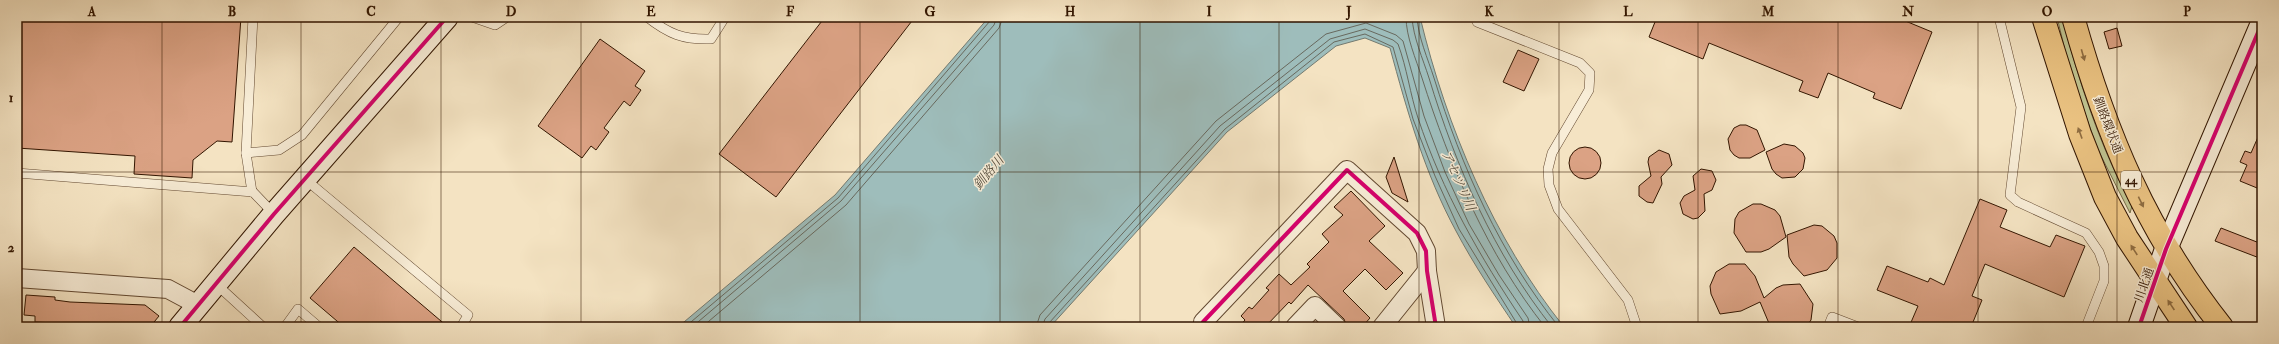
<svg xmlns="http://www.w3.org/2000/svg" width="2279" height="344" font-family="'IM FELL Double Pica','Noto Serif JP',serif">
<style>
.green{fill:#bfc390;stroke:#786c48}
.water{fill:#9ebdbb;stroke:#737a70}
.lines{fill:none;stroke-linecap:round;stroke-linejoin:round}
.shore{stroke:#68695e;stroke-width:1}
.building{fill:#dba284;stroke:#321500}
.lane-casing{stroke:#624830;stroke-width:10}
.street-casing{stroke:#624830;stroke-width:20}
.secondary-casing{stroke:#321500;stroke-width:24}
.highway-casing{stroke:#321500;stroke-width:24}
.lane{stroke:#f8edd7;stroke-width:9}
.street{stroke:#f8edd7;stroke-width:18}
.secondary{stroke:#f8edd7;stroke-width:22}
.highway{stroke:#eac281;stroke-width:22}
.cycleway-casing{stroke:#f8edd7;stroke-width:6}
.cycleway{stroke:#d6006c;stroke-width:4}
.oneway{fill:#8e6c40}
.grid{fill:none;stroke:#321500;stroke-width:1;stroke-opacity:0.55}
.labels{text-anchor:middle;stroke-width:3;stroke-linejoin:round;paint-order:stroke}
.shield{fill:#f8edd7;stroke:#6d5640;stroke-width:1}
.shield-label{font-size:11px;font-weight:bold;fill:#321500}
.street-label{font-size:12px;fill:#321500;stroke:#f8edd7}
.water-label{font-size:13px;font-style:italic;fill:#585041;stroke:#f8edd7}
.neatline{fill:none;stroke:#321500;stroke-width:1.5}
.grid-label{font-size:13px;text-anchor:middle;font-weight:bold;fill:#321500}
</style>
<rect width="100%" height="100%" fill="#f4e3c2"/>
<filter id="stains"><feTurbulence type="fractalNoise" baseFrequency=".005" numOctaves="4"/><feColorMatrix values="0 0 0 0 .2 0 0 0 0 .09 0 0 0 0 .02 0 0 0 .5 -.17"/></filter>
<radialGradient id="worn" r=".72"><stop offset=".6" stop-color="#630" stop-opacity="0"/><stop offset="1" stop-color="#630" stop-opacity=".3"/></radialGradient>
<!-- green -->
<path class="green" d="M2057,17H2062C2079,82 2100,147 2132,206L2130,213L2097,148L2069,67Z"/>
<!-- water -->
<path class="water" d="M989,17H1420C1447,128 1493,238 1564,327H1516C1495,296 1474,265 1456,231C1425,174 1407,111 1390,48L1365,38L1336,46L1227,132L1050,327H678L835,195Z"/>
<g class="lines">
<!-- shore -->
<g class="shore">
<path d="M1406,17C1406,37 1416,59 1422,78C1450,166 1487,254 1545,327"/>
<path d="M1412,17C1413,37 1423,59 1429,78C1456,167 1494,254 1552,327"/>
<path d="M1417,17C1418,37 1428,59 1434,78C1462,168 1500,254 1559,327"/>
<path d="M685,327L838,198L990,21L991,17"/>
<path d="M692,327L841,201L994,25L997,17"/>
<path d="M702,327L846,205L999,28L1003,17"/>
<path d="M1036,327L1040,315L1216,121L1326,34L1366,23L1396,35L1403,41L1424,116L1445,172L1469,224L1499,275L1528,318L1530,327"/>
<path d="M1042,327L1045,319L1220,126L1330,39L1365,29L1393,40L1398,44C1407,68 1410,94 1418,118C1442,191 1480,257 1523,321L1524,327"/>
<path d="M1047,327L1049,323L1225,129L1334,42L1365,34L1393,47L1413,119L1435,176L1459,229L1519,327"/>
</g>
</g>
<!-- building -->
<g class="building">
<path d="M17,17H241L232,142L217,141L193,160L192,178L134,174L135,156L17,148Z"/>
<path d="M825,17H915L776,197L719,154Z"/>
<path d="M1657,17H1904L1903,20L1932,32L1901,109L1873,98L1875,93L1828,73L1818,98L1799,91L1803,81L1709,43L1703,59L1649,37Z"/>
<path d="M2117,28L2122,46L2109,49L2104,32Z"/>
<path d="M600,39L645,71L635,86L641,90L630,106L624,101L604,128L609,132L596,150L591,146L582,158L538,126Z"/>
<path d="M1518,50L1539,59L1524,91L1503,82Z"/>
<path d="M1740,125H1746L1757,130L1765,150L1750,158H1739L1734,155L1730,150L1728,139L1734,128Z"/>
<path d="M2262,128V190L2240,181L2247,165L2240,162L2245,151L2251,153Z"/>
<path d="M1784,144L1795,146L1803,153L1805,158L1803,169L1795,177L1782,178L1776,174L1772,169L1766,152Z"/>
<circle cx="1585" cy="163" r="16"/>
<path d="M1659,150L1669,154L1672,165L1661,177L1662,184L1653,203L1647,202L1639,196V186L1651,176L1648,162L1649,157Z"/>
<path d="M1394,157L1408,202L1392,193L1386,177Z"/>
<path d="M1701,169L1712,171L1716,180L1712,190L1704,194L1705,211L1698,218L1693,219L1683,214L1680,203L1684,196L1695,190L1693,176Z"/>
<path d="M1351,191L1385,226L1369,241L1403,273L1386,290L1365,269L1343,291L1370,318L1362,327H1347L1344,319L1308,285L1291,304L1289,302L1265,327H1239L1245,320L1241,316L1249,307L1252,309L1269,290L1266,288L1279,274L1291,285L1310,267L1307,264L1329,242L1322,234L1343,215L1334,207Z"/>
<path d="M1980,199L2007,210L2000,227L2050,247L2056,235L2085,246L2064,297L1985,264L1972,296L1982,300L1971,327H1909L1918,306L1877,290L1887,266L1928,282L1930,278L1944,285Z"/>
<path d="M1753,204H1761L1775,210L1780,216L1786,237L1769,249L1761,252H1746L1734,233L1735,219L1739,212Z"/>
<path d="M1814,225L1822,226L1834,236L1837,243V258L1827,270L1804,276L1793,264L1789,257L1787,235Z"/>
<path d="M2221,228L2262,244V259L2215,241Z"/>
<path d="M354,247L448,327H344L310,298Z"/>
<path d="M1729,264H1745L1755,276L1764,298L1776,288L1783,285L1800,284L1813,304L1811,320L1806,327H1772L1768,321L1760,302L1741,311L1720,314L1711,294L1710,286L1716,272Z"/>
<path d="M26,295L55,297V300L70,302L145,305L159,316L150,327H56V323L35,322V316L24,315Z"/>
</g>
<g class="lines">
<defs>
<g id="lane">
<path d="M472,17L495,25L507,17"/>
<path d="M647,17C669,34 683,40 711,39L725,17"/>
<path d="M1475,17L1477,22L1580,63L1590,73L1589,90L1552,153L1548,169L1549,185L1558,209L1628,300L1637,327"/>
<path d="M1999,17L2021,107L2010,195L2018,202L2086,233L2099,252L2104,266V281L2086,327"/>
<path d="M246,153L279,150L302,135L399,17"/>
<path d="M17,173L253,192L274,214"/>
<path d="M305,179L468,315L461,327"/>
<path d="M252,192L246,153L253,17"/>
<path d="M216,284L263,327"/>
<path d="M285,327L298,309L319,327"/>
<path d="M1828,327L1832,317L1858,327"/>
</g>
<g id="street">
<path d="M17,278L168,289L198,305"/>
<path d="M1203,322L1347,170L1417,233L1426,251L1427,271L1436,327"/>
<path d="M1295,327L1315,306L1337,327"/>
<path d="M1382,327L1427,271"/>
</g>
<g id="secondary">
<path d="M180,327L274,214L447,17"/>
<path d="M2139,327L2166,249L2262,23"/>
</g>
<g id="highway">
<path d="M2043,17L2080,134L2105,197L2127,238L2186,327"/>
<path d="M2073,17C2106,134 2146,231 2222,327"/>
</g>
</defs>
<!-- lane casing -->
<use href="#lane" class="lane-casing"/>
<!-- street casing -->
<use href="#street" class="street-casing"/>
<!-- secondary casing -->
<use href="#secondary" class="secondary-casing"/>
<!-- highway casing -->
<use href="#highway" class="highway-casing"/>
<!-- lane -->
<use href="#lane" class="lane"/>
<!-- street -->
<use href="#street" class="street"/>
<!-- secondary -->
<use href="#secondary" class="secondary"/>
<!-- highway -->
<use href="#highway" class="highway"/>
<defs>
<g id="cycleway">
<path d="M1203,322L1347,170L1417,233L1426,251L1427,271L1436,327"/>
<path d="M180,327L274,214L447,17"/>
<path d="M2139,327L2166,249L2262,23"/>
</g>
</defs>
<!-- cycleway casing -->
<use href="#cycleway" class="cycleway-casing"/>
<!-- cycleway -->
<use href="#cycleway" class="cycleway"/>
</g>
<!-- one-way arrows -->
<defs><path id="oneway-solid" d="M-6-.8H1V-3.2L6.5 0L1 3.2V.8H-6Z"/></defs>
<g class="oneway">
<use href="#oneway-solid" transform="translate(2083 55) rotate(74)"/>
<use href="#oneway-solid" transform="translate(2080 133) rotate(-110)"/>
<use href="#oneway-solid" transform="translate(2141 202) rotate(64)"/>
<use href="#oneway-solid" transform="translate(2134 250) rotate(-123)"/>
<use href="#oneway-solid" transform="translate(2171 305) rotate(-124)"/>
</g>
<!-- grid -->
<path class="grid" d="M162,17V327M301,17V327M441,17V327M581,17V327M720,17V327M860,17V327M1000,17V327M1140,17V327M1279,17V327M1419,17V327M1559,17V327M1698,17V327M1838,17V327M1978,17V327M2117,17V327M17,172H2262"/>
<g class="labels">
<!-- shield labels -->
<rect class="shield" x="2121" y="171" width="20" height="18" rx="3"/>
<g class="shield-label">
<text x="2131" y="184">44</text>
</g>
<!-- street labels -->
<g class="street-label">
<text transform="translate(2108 125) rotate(69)" y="4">釧路環状通</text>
<text transform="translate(2144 285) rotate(-71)" y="4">川北通</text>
</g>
<!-- water labels -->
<g class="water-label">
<text transform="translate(988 172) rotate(-50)" y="5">釧路川</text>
<text transform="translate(1459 180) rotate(66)" y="5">アセツリ川</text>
</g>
</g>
<!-- margin -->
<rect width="2279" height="344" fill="none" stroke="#f4e3c2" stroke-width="44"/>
<rect x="22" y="22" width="2235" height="300" class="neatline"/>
<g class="grid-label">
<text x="92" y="16">A</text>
<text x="232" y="16">B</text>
<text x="371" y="16">C</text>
<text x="511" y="16">D</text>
<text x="651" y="16">E</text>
<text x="790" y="16">F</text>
<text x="930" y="16">G</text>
<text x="1070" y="16">H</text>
<text x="1209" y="16">I</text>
<text x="1349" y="16">J</text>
<text x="1489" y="16">K</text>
<text x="1628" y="16">L</text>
<text x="1768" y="16">M</text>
<text x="1908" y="16">N</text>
<text x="2047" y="16">O</text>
<text x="2187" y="16">P</text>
<text x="11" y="102">1</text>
<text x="11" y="252">2</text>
</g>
<rect width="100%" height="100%" filter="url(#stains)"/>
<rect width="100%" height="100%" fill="url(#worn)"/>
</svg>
